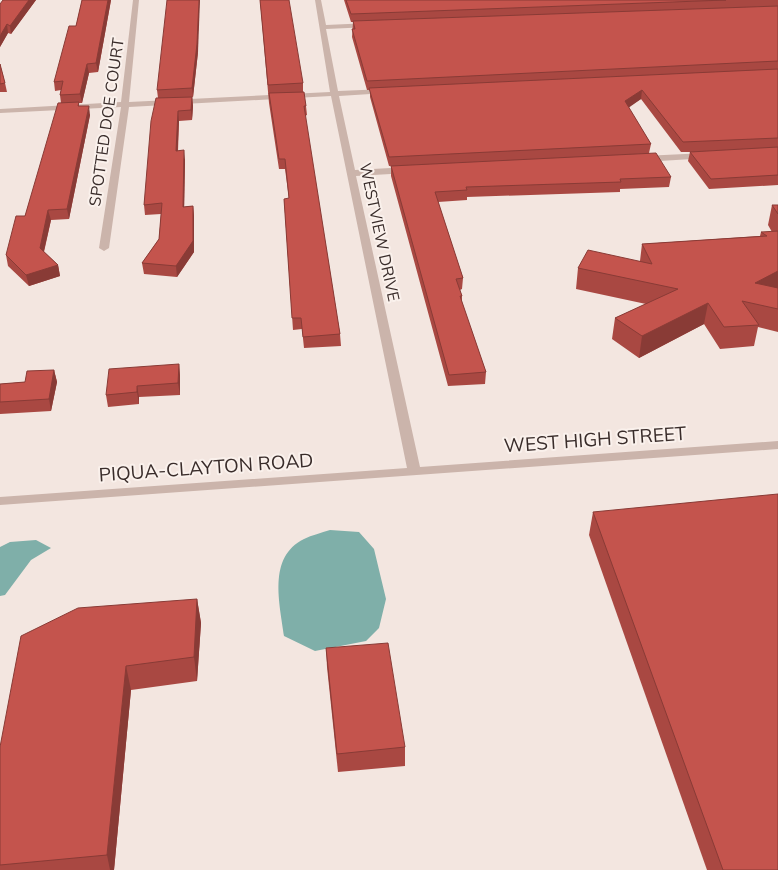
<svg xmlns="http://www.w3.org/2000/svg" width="778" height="870" font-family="Mulish,sans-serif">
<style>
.water{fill:#7fafa9}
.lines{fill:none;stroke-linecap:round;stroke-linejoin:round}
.minor{fill:#cbb4ab;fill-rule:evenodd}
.wall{fill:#a94842}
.shaded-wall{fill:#893b36}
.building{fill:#c4544d;stroke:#893b36}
.labels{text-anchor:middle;stroke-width:4;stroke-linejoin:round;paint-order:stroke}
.far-street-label{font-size:16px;fill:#392c2a;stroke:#faf1ec}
.street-label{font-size:19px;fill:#392c2a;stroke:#faf1ec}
</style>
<rect width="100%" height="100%" fill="#f3e6e0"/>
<!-- water -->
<g class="water">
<path d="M330,530L359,532L374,549L386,599L379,628L366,641L315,651L284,636C280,604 267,557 304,539C312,535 321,533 330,530Z"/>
<path d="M36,540L51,548L31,560L5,595L0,596V547L10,542Z"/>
</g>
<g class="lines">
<!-- minor -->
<g class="minor">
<path d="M133,0H139L129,102L330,92L315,0H321L326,25L370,23L373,25L370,27L326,29L338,91L386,89L390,91L386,93L339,96L355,170L408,167L412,170L408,173L356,176L420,467L778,441V449L0,505V497L407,468L331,96L129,107L109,248L104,251L99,248L121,107L0,113V109L121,102Z"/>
<path d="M706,153L709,154V158L643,162L639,159L643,156Z"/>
</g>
</g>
<!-- wall -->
<g class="wall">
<path d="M3,0H36L11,34L8,33L0,47Z"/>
<path d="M82,0H111L98,72L89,73L82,103H79V106L90,115L69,219L51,220L44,252L58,265L60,276L29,286L8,266L6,255L25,216L61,103L60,95L61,90L55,91L54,82L76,26Z"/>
<path d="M260,0L303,83V92L306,106L307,115L305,116L340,334L341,346L304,348L302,329L293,330L284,199H289L285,169H279L269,103Z"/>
<path d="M344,0H778V185L709,189L688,161L690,152H681L641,99L628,107L651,144L649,153L671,177L669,187L620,189V192L467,197V200L438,202L463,278L462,289L460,290L462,296V303L486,372L485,384L448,386L391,176V166H389L370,97V90H367L352,37L353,22H351Z"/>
<path d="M198,52L193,97H192L193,106L192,120L179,121L178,151L185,160L184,207L193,206L194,217V252L177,277L144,274L142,263L159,239L161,214L145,215L144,205L158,98L157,90Z"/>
<path d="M0,64L5,83L7,92H0Z"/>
<path d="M772,205H778V332L758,327L754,346L720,349L704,324L639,358L612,339L615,318L646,304L576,289L578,268L640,261L642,244L760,236L761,232H772L768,225Z"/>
<path d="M179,364L180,376V395L139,397V404L108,407L106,395Z"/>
<path d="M54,370L57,382L51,411L0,414V384L25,382Z"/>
<path d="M593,512L778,870H707L589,535Z"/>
<path d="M197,599L201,623L197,681L131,690L114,870H0V747Z"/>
<path d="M326,648L405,747V766L338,772L327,667Z"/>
</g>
<!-- shaded-wall -->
<g class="shaded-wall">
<path d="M29,0H36L11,34L10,26Z"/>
<path d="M108,0H111L98,72L96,63Z"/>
<path d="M199,0H200L198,52L193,97L192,88Z"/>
<path d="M7,24L8,33L0,47V36Z"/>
<path d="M87,64L89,73L82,103L80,94Z"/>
<path d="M642,90L641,99L624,111L625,101Z"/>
<path d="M192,97L193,106L192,120L191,110Z"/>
<path d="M89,106L90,115L69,219L67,209Z"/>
<path d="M178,111L179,121L177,161L176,151Z"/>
<path d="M184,150L185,160L184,217L183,207Z"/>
<path d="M193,206L194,217V252L177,277L176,266Z"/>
<path d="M48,210L51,220L42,259L40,248Z"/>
<path d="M58,265L60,276L29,286L26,275Z"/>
<path d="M778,271V289L755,283Z"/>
<path d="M708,303L704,324L639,358L642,336Z"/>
<path d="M179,364L180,376V395L178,383Z"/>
<path d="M54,370L57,382L51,411L49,399Z"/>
<path d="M137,386L139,397V404L137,392Z"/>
<path d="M197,599L201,623L197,681L194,657Z"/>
<path d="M126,666L131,690L114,870H110L107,855Z"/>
</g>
<!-- building -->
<g class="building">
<path d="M3,0H29L10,26L7,24L0,36V4Z"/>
<path d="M82,0H108L96,63L87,64L80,94L60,95L63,81L54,82L69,26H76Z"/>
<path d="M167,0H199L197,44L192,88L157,90Z"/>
<path d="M260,0H289L303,83L268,85Z"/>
<path d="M346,0H726L351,14Z"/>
<path d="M778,6V61L367,81L352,29H355L353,21Z"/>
<path d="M0,64L5,83L0,84Z"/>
<path d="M778,69V138L683,142L642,90L625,101L651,144L389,157L369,88Z"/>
<path d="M304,92L306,106H304L340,334L303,337L301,318H292L284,199L289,198L285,159H279L269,93Z"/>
<path d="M192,97L191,110L178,111L176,151L184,150L183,207L193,206V241L176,266L142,263L159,239L162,203L144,205L151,121L156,98Z"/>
<path d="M79,102L78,106H89L67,209L48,210L40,248L58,265L26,275L6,255L16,216H25L58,103Z"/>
<path d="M778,147V175L711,179L690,152Z"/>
<path d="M656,153L671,177L620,179L621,182L466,187L467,190L435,192L463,278L456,279L462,296H460L486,372L449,375L391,166Z"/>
<path d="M772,205H778V214Z"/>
<path d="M778,231V271L755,283L778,288V309L742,301L759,325L724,327L708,303L642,336L615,318L678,289L578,268L588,250L652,264L642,244L767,236L761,232Z"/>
<path d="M179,364L178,383L137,386V392L106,395L109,369Z"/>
<path d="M54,370L49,399L0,402V384L25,382L27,371Z"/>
<path d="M778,494V870H723L593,512Z"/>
<path d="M197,599L194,657L126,666L107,855L0,865V747L21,636L78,608Z"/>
<path d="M388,643L405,747L337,754L326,648Z"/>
</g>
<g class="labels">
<!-- far-street labels -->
<g class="far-street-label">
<text transform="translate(106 122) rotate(-82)" y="6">SPOTTED DOE COURT</text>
<text transform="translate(380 232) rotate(78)" y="6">WESTVIEW DRIVE</text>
</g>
<!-- street labels -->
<g class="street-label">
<text transform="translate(595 439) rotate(-4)" y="7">WEST HIGH STREET</text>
<text transform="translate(206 467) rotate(-4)" y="7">PIQUA-CLAYTON ROAD</text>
</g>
</g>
</svg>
